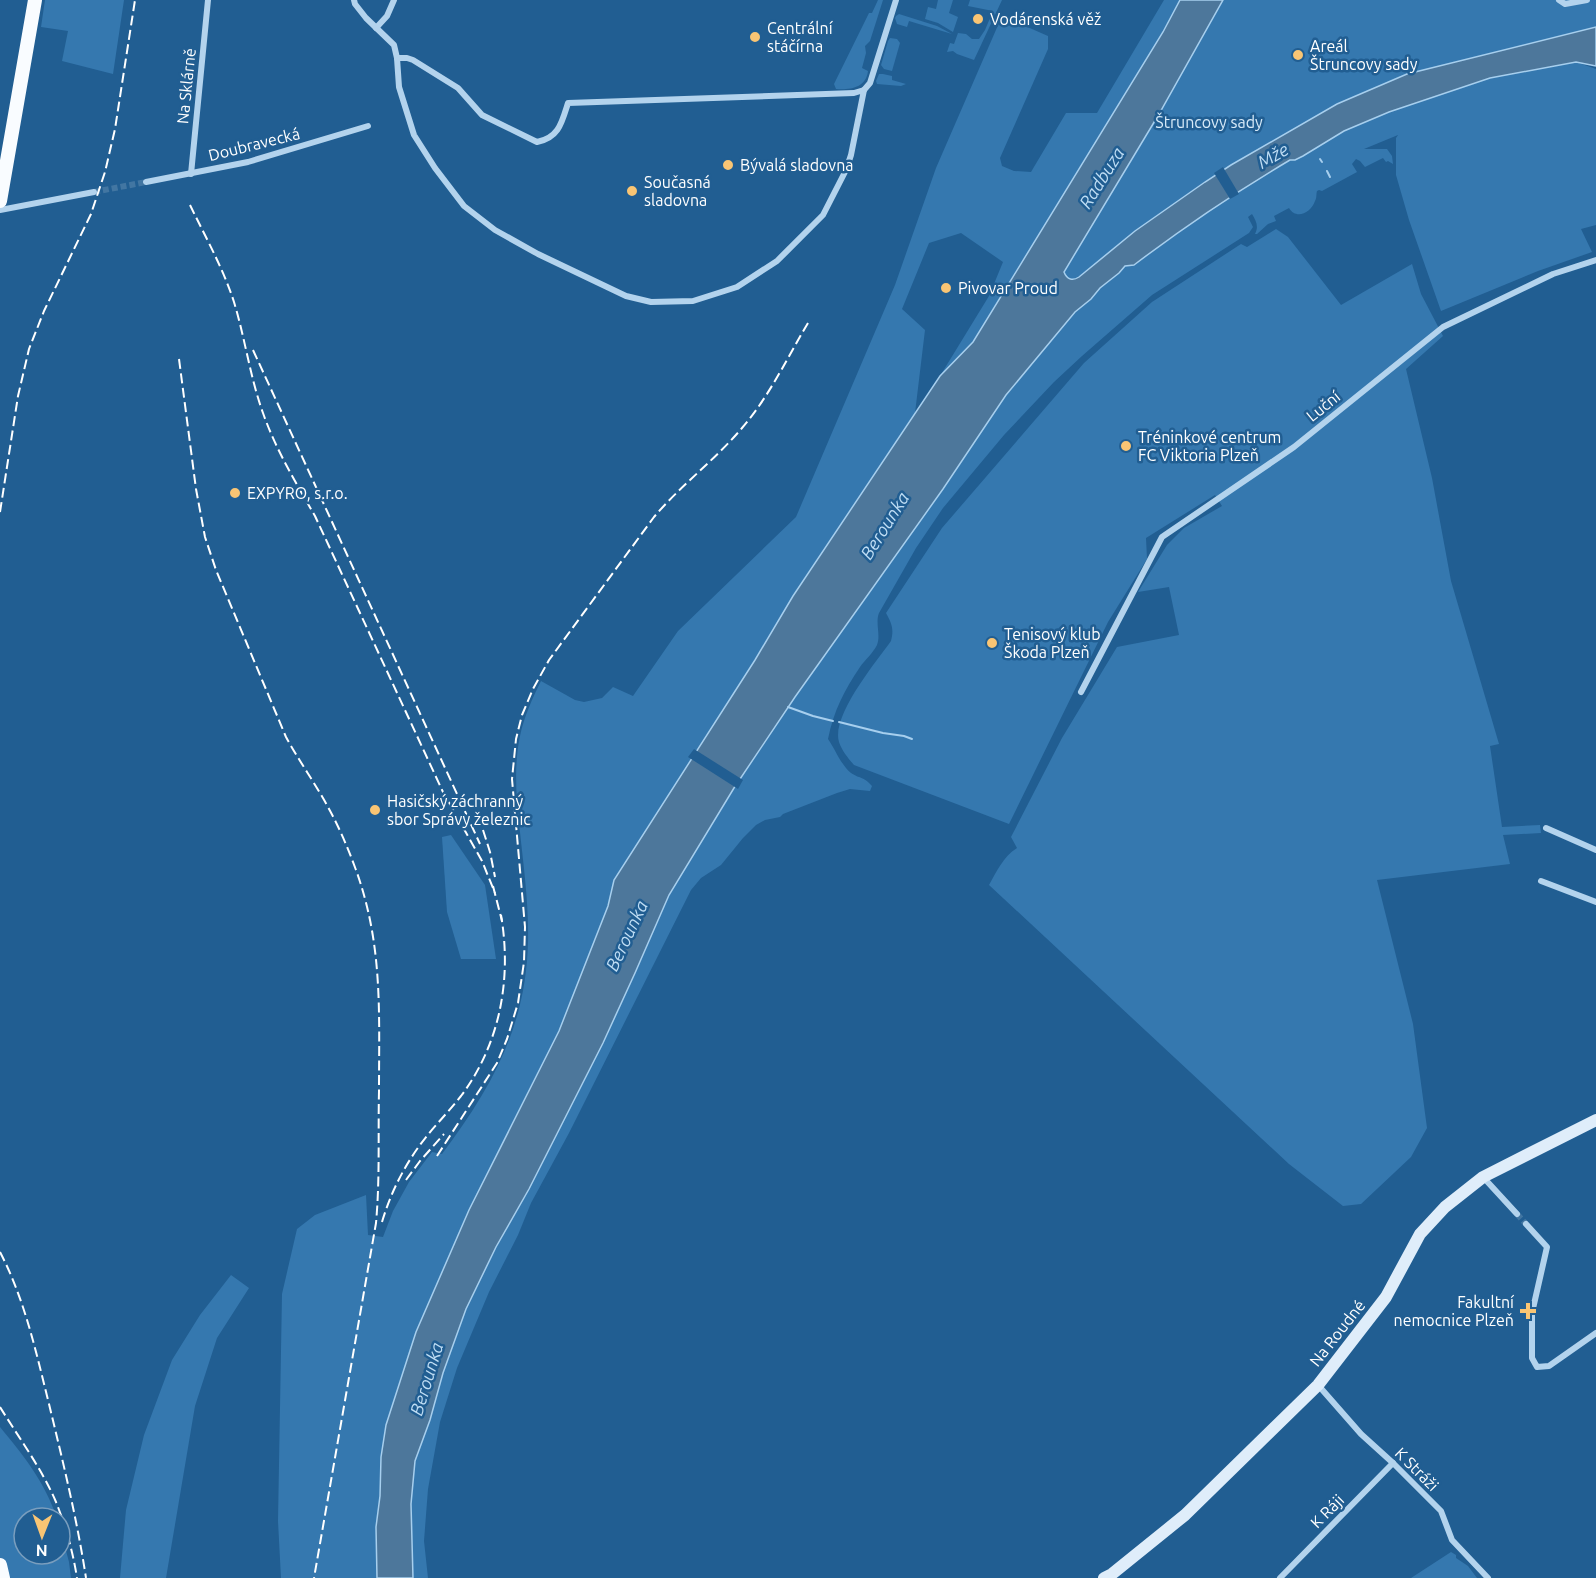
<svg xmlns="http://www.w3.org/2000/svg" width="1596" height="1578" font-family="Ubuntu,sans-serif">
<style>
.green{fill:#3578af}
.water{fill:#4d779b;stroke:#a7cfee;stroke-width:1.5}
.pier{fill:#215e92}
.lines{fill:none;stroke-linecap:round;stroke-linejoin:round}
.stream{stroke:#a7cfee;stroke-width:2}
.street-tunnel{stroke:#4276a2;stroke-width:6;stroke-dasharray:6 3;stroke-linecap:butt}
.street{stroke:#b3d3ed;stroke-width:6}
.secondary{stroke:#dfedfa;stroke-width:12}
.primary{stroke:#f9fcff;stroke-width:14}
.rail{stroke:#fff;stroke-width:2;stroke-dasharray:10 4.5;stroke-linecap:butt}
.poi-dot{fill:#f9c574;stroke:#215e92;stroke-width:2}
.labels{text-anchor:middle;stroke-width:5;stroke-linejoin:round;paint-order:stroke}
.poi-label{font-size:16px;fill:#fff;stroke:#215e92;text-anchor:start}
.street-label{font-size:16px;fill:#fff;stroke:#215e92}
.park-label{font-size:16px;fill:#d8ebf9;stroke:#215e92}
.water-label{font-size:18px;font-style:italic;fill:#bfddf4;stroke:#215e92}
</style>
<rect width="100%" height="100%" fill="#215e92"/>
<!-- green -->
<g class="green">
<path d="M45,0H124L113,74L62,61L68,31L41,27Z"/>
<path d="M878,0H883L870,41L865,46L866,53L862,68L868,71C866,88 850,90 836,89L834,84L869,13H872Z"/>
<path d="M938,0H953L949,13L958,17L953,32L938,23L925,19L928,7L936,9Z"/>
<path d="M970,0H1002L974,60L957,54L953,51L947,52L950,43L954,44L958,33L966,34L972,39H979L985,30L993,11L968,6Z"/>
<path d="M1164,0H1180L1163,32L973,342L940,376L989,296L1003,262L961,233L929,243L902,309L925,330L915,413L793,596L755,660L614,880L608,906L559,1031L469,1210L416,1332L386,1425L381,1457L380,1496L376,1527L377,1578H281L278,1521L282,1294L297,1229L315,1215L366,1195L368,1235L383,1237L393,1211L409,1182L432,1152L442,1154C492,1087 526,1027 528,942C529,902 523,862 519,823C516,794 514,765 520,736C524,717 532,699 541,681L575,700L584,702L602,698L613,687L633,696L678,631L796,517L895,285L936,168L1002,16L1048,36V49L1000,158L1002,166L1014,171L1031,172L1066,113H1097Z"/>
<path d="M1223,0H1596V27L1407,74L1337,105L1231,165L1205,182L1135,231L1079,277C1073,281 1067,280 1064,272L1159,114Z"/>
<path d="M899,14L937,26L952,34L909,21L907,27L897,24L895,18L896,16Z"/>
<path d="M890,38L897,39L900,43L892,71L884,69L881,65L888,41Z"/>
<path d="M1576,62L1596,69V225L1581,229L1592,252L1538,271L1441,311L1409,220L1396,175V138L1398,135L1364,149H1387L1392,156L1393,164L1388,161L1386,162L1383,158L1365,167L1360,161L1356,159L1352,164L1357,172L1322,191L1319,190L1317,191C1316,194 1317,198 1315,201C1311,213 1296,220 1289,208L1274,216L1276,221L1268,224L1257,234H1255C1259,226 1256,221 1252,214L1248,217L1253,227L1249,233L1152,295L1082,356L1054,382L1004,435L943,508L916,548L879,613C875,623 881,635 877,645C873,653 865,660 860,667C844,691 834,710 828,739C835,749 841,765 851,773C860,779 863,776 872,786L870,791L850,789L837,793L783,814L780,817L765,820L756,825L743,838L721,865L701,878L691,890L569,1133L531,1203L518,1235L489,1292L457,1368L440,1422L428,1489L424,1541L428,1578H413L411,1504L415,1460L430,1420L443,1373L466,1309L496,1247L529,1189L603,1043L635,973L669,895L734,788L795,697L943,489L1006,395L1075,312L1091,299L1100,288L1119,273L1125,266L1134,265L1218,204L1290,160H1295L1302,156L1344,131L1389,112L1490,78Z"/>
<path d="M879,74H883L892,76V80L906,84L901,86L877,84L876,81Z"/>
<path d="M1276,229L1288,237L1341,305L1412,264L1421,294L1443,336L1406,369L1432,478L1451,581L1499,744L1490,746L1502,827L1540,825L1541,833L1503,835L1510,864L1377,880L1413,1024L1427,1128L1411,1157L1361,1204L1343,1206L1289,1164L989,885C997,871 1003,857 1017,848L1011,837L1062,738L1117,647L1179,635L1169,587L1138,592L1167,545L1184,528L1222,506L1215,495L1146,538L1147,559L1108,622L1009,824L854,765C848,758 842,751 839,742C831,716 876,662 891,641C894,629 892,624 886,613L942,528L1084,363L1152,302L1241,244L1247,247Z"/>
<path d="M451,835L485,885L496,959H461L447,912L442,837Z"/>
<path d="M231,1275L249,1288L217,1338L195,1406L166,1578H120L126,1510L144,1435L172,1360L200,1315Z"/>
<path d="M0,1427C24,1456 44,1481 57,1518H24V1554H60V1528L69,1562L71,1578H0Z"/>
<path d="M1451,1552L1456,1555V1558L1468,1566L1477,1578H1411Z"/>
</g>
<!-- water -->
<path class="water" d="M1180,0H1223L1159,114L1064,272C1067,280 1073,281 1079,277L1135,231L1205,182L1231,165L1337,104L1407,74L1596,27V66L1576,62L1490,78L1389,112L1344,131L1303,156L1295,160H1290C1236,192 1184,227 1134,265L1125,266L1119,273L1100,288L1091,299L1075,312L1006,395L943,489L795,697L734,788L669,895L635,973L603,1043L529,1189L496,1247L466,1309L443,1373L430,1420L415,1461L411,1504L413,1578H377L376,1527L380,1496L381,1457L386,1425L416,1332L469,1210L559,1031L608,906L614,880L755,660L793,596L940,376L973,342L1163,32Z"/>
<!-- pier -->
<g class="pier">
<path d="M1223,167L1239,194L1230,199L1214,173Z"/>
<path d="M694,749L743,780L738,789L688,757Z"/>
</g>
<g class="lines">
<!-- stream -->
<g class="stream">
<path d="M1320,159L1322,162"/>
<path d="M1327,171L1330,177"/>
<path d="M788,707L813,716L833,721"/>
<path d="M839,722L883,733L904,736L912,739"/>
</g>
<!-- street-tunnel -->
<g class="street-tunnel">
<path d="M94,192L146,182"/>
<path d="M1517,1214L1526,1224"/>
</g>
<!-- street -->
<g class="street">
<path d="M354,0L355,4L366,18L394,45L397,58L399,87L414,135L435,168L464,206L495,230L538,254L626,296L651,302L693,301L737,287L777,261L823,215L846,170L851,155L864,90"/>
<path d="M1559,0L1565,4L1587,0"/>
<path d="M376,28L387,16L394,0"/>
<path d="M397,58H407L413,60L458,88L482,115L537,142C559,138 562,122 568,103L854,93L864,90L870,83L896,0"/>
<path d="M191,174L208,0"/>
<path d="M146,182L248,162L368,126"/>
<path d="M0,210L94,192"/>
<path d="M1081,692L1162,537L1294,447L1443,327L1553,274L1596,260"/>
<path d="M1546,828L1596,850"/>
<path d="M1541,881L1596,902"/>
<path d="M1483,1177L1517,1214"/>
<path d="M1526,1224L1547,1247L1532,1313V1358L1537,1367L1549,1366L1596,1333"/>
<path d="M1318,1385L1361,1434L1393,1463L1441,1511L1452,1540L1488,1578"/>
<path d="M1280,1578L1393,1463"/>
</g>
<!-- secondary -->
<path class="secondary" d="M1104,1578L1112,1574L1185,1515L1318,1385L1386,1297L1420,1234L1445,1207L1483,1177L1596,1120"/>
<!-- primary -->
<g class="primary">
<path d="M0,201L35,0"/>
<path d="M0,1565L3,1578"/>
</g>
<!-- rail -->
<g class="rail">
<path d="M190,205C205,236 223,268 234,302C245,338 250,377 263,413C276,450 296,483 315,516L443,792L482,861L495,893"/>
<path d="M253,350L480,844"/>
<path d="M179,359L196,489L205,537L216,570L286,737C299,761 315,783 328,807C339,827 348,848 356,870C383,945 379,1012 379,1091C378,1135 380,1179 376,1223L314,1578"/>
<path d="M0,512L18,396L29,349L44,311L91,214L105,172L115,129L135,0"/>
<path d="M483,830L490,852L495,877"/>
<path d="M493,886L502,921"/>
<path d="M437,1156L497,1063L507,1039L518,1003L524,962L525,927L512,779L516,739L522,715L533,689L549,660L654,517C681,485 715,460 742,428C769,397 787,358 808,323"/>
<path d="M406,1180L420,1161L444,1134"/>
<path d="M382,1222C393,1185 411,1153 437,1124C445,1115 453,1106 461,1096C500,1044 512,979 501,915"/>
<path d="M0,1252C25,1300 36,1352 49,1404C63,1462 77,1519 86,1578"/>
<path d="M0,1407C19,1438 42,1469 56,1502C66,1527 73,1552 77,1578"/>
</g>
</g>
<!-- markers -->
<g class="poi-dot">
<circle cx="978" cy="19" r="6"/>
<circle cx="755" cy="37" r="6"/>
<circle cx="1298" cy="55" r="6"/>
<circle cx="728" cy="165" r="6"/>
<circle cx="632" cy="191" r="6"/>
<circle cx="946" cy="288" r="6"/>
<circle cx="1126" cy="446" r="6"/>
<circle cx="235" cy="493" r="6"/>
<circle cx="992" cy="643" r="6"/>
<circle cx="375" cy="810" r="6"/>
<path d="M1525 1302h6v6h6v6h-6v6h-6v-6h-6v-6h6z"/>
</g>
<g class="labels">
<!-- poi labels -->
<g class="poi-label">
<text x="990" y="25">Vodárenská věž</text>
<text x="767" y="34">Centrální<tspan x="767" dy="18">stáčírna</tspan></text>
<text x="1310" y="52">Areál<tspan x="1310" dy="18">Štruncovy sady</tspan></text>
<text x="740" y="171">Bývalá sladovna</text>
<text x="644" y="188">Současná<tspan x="644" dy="18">sladovna</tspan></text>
<text x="958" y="294">Pivovar Proud</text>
<text x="1138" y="443">Tréninkové centrum<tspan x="1138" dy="18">FC Viktoria Plzeň</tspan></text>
<text x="247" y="499">EXPYRO, s.r.o.</text>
<text x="1004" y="640">Tenisový klub<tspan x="1004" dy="18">Škoda Plzeň</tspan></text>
<text x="387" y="807">Hasičský záchranný<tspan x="387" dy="18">sbor Správy železnic</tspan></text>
<text x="1514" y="1308" text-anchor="end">Fakultní<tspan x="1514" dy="18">nemocnice Plzeň</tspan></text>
</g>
<!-- street labels -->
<g class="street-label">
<text transform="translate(186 86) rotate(-84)" y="6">Na Sklárně</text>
<text transform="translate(254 144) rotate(-14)" y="6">Doubravecká</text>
<text transform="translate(1323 406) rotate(-39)" y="6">Luční</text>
<text transform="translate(1337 1333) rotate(-52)" y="6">Na Roudné</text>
<text transform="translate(1417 1469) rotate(45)" y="6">K Stráži</text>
<text transform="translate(1327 1511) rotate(-45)" y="6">K Ráji</text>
</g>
<!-- park labels -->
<g class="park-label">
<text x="1209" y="128">Štruncovy sady</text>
</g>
<!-- water labels -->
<g class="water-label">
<text transform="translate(1273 156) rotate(-30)" y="6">Mže</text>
<text transform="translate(1102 178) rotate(-58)" y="6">Radbuza</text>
<text transform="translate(885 526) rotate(-58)" y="6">Berounka</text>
<text transform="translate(627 936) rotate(-65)" y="6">Berounka</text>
<text transform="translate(427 1379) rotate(-73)" y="6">Berounka</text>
</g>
</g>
<!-- north arrow -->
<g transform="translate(42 1536) rotate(181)"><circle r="28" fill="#215e92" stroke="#7a9ebe" stroke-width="1.5"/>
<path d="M0-4.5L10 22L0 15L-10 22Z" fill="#f9c574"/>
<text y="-9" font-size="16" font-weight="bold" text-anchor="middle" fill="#ffffff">N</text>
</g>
</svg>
